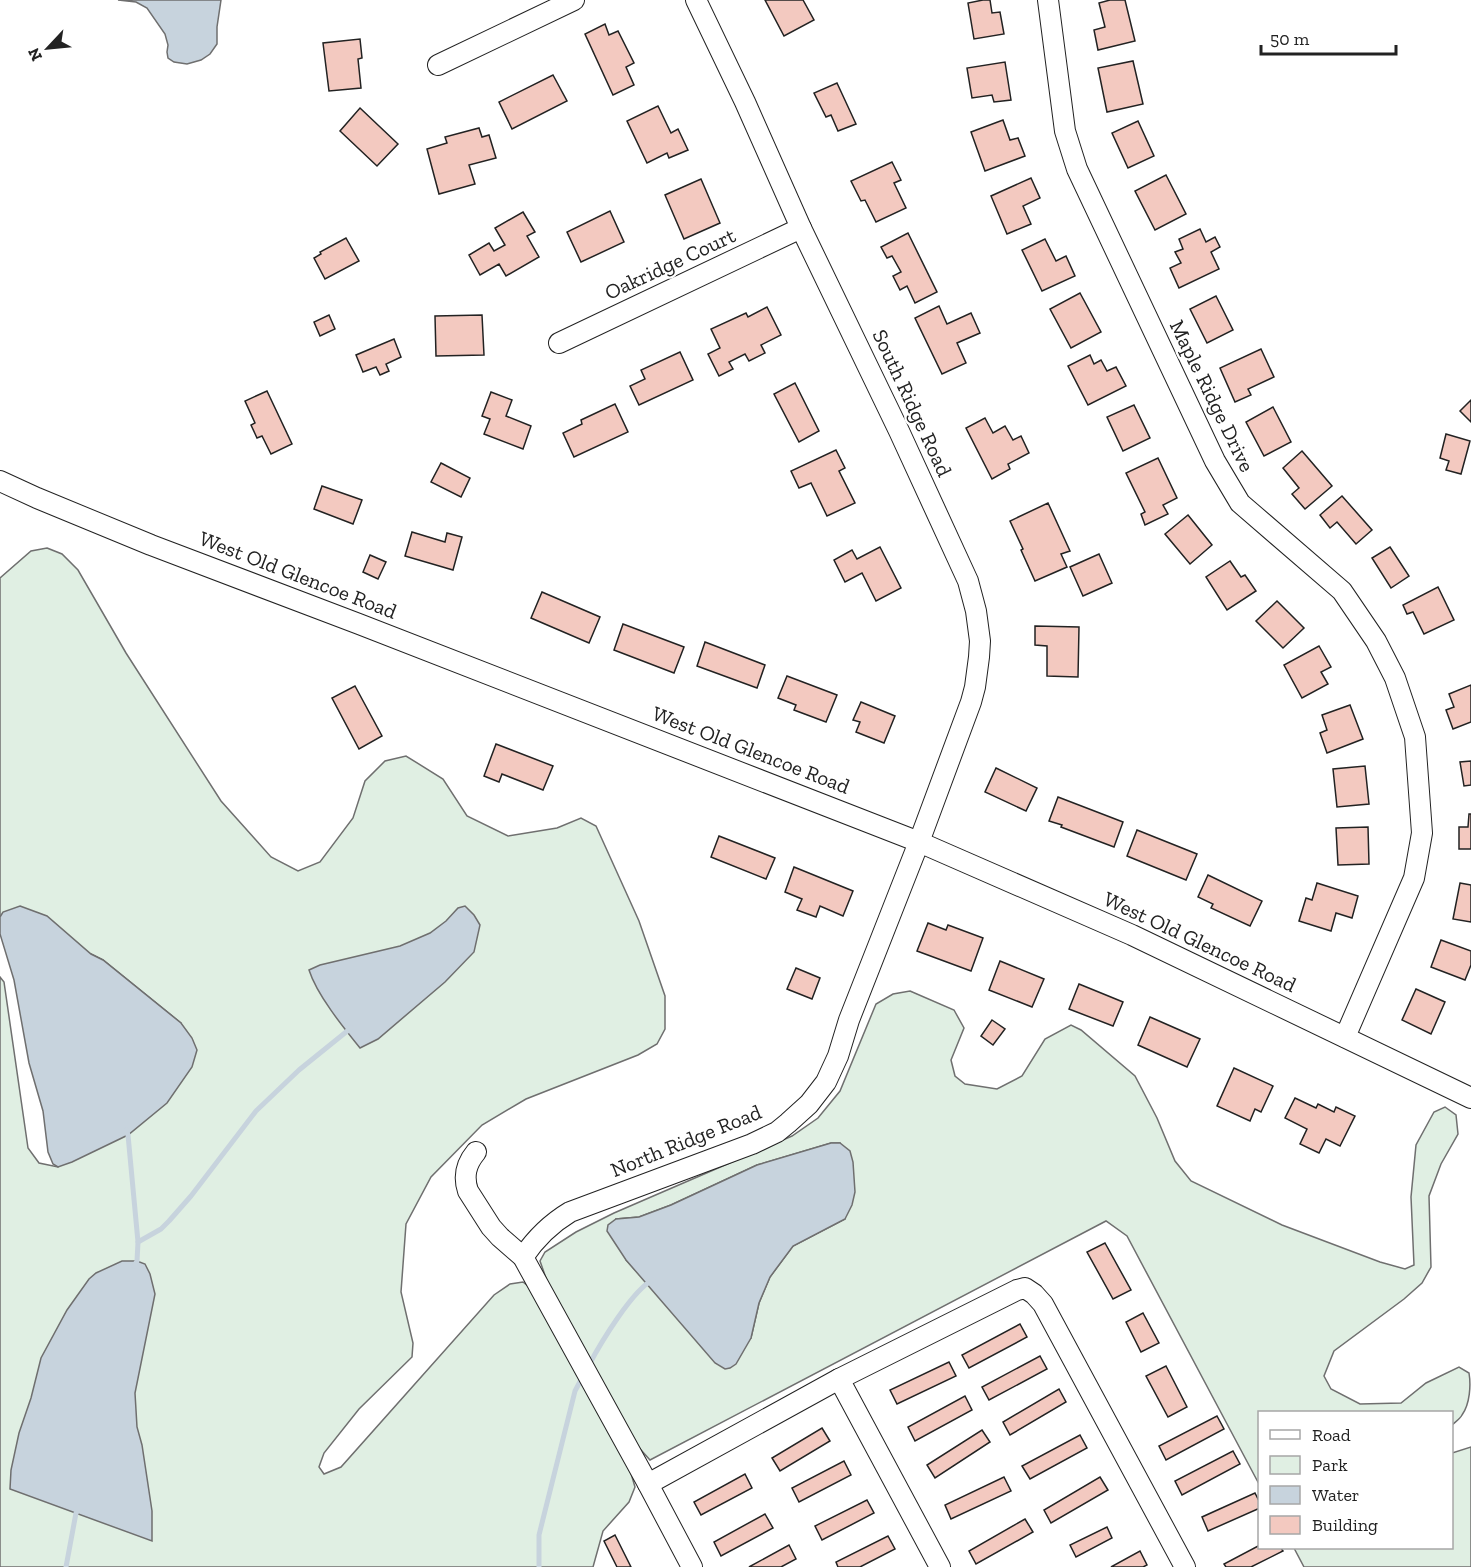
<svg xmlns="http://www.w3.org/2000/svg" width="1471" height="1567" font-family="'Zilla Slab',serif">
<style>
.green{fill:#e0efe3;stroke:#6f6f6f;stroke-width:1.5;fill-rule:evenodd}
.water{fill:#c7d3dd;stroke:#6f6f6f;stroke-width:1.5}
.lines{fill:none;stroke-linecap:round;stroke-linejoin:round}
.stream{stroke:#c7d3dd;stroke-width:5}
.building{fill:#f3c9c0;stroke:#222;stroke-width:1.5}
.minor-casing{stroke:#222;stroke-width:22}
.minor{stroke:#fff;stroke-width:20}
.labels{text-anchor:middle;stroke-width:4.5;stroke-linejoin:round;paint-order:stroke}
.street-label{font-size:21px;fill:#222;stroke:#fff}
</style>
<rect width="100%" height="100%" fill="#fff"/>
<!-- green -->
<g class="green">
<path d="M47,548L62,554L78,570L126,653L221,801L271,857L298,871L320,862L353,818L365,781L385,761L406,756L443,779L467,816L508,836L557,828L581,818L596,826L639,921L665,996V1029L657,1044L638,1055L526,1099L482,1125L431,1177L406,1224L401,1292L413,1343L412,1357L359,1409L324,1453L319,1467L324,1474L341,1467L494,1295L510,1284L523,1282L533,1290L630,1470L635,1487L629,1502L603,1531L593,1567H0V977L4,982L28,1148L39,1163L58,1167L181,1023L103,960L91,954L0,917V578L31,551Z"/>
<path d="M910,991L954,1010L964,1028L951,1060L955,1076L965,1084L997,1089L1022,1076L1045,1039L1071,1025L1081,1030L1135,1076L1157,1118L1175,1161L1191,1181L1282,1225L1380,1262L1405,1269L1414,1265L1411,1197L1416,1145L1434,1112L1445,1107L1456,1115L1458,1134L1441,1164L1429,1196L1431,1267L1422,1283L1404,1299L1334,1351L1324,1376L1331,1389L1360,1404L1401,1403L1426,1383L1459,1367L1469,1373C1471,1385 1470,1404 1462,1415C1460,1419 1455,1422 1452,1425V1412H1260L1259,1484L1127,1236L1106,1221L650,1460L633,1441L547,1281L540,1261L545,1252L576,1232L614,1213L792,1136L818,1118L840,1091L876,1004L893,994ZM831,1143H840L845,1219L793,1246L770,1277L759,1303L751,1338L647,1283L626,1260L616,1219L639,1217L671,1205L757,1165Z"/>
<path d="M1471,1447V1567H1304L1294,1548H1452V1453Z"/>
</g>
<!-- water -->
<g class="water">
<path d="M118,0H221L217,27V44L210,54L201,60L187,64L174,62L168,58L167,52L168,45L165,34L147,8L136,2Z"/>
<path d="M20,906L47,916L91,954L103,960L181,1023L192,1038L197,1050L192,1067L167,1103L128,1135L72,1162L58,1167L53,1164L48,1152L43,1111L29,1063L14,980L0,934V917L3,912Z"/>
<path d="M465,906L474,915L480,925L474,952L445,982L378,1039L360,1048C343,1027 317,995 309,970L320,965L400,946L430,933L446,921L458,908Z"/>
<path d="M831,1143H840L850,1151L853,1162L855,1192L852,1205L845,1219L793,1246L770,1277L759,1303L751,1338L736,1364L730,1368L725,1369L715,1363L626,1260L607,1231L608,1225L616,1219L639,1217L671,1205L757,1165Z"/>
<path d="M122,1261H137L145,1264L150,1274L155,1294L135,1393L137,1427L142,1445L152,1511V1541L10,1489L11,1470L19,1433L31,1398L41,1358L67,1310L89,1279L96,1273Z"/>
</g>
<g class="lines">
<!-- stream -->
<g class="stream">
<path d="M126,1130L128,1135L138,1242L137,1261L134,1266"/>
<path d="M138,1242L161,1229L169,1221L191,1196L256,1111L299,1070L351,1028"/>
<path d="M589,1365C600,1344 633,1289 653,1280"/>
<path d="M66,1567L76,1513L80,1508"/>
<path d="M539,1567V1535L575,1391L583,1376"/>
</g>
</g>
<!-- building -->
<g class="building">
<path d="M765,0H803L814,20L784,36Z"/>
<path d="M983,0H990L992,13L1000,12L1004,34L974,39L968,3Z"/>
<path d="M1110,0H1125L1135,41L1098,50L1094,30L1105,27L1099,3Z"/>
<path d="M605,24L609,35L618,31L634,63L626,67L634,85L613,95L585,34Z"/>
<path d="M360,39L362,58L358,59L361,88L329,91L323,43Z"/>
<path d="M1133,61L1143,104L1107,112L1098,68Z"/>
<path d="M1005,62L1011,100L994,102L992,95L972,98L967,68Z"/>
<path d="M553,75L567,101L512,129L499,102Z"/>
<path d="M837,83L856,124L838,131L831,115L826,117L814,93Z"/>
<path d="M658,106L671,133L678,129L688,150L669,158L667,153L647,163L627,121Z"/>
<path d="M360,108L398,144L377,166L340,131Z"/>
<path d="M1003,120L1010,140L1018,138L1025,156L985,171L971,132Z"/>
<path d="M1138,121L1154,156L1128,168L1112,133Z"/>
<path d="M479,128L482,137L489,135L496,158L469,165L475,184L439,194L427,149L447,143L445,137Z"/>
<path d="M892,162L901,180L894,183L906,208L876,222L865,200L861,201L851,181Z"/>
<path d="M1166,175L1186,214L1155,230L1135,191Z"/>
<path d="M1031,178L1040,198L1023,206L1031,224L1007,234L991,196Z"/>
<path d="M701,179L720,223L684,239L665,195Z"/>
<path d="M610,211L624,242L581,262L567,232Z"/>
<path d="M523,212L535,232L527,236L539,257L506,276L499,264L480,275L469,255L489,243L494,251L505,245L495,228Z"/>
<path d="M1200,229L1206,242L1215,237L1220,247L1211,252L1219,269L1179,288L1170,268L1181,263L1175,252L1183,249L1179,239Z"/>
<path d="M908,233L937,292L915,303L907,286L900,290L893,276L901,272L892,256L887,258L881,247Z"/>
<path d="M346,238L359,261L325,279L314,258L321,254L320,252Z"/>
<path d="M1045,239L1056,261L1066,256L1075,276L1042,291L1022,250Z"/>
<path d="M1080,293L1101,332L1071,348L1050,309Z"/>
<path d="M1216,296L1233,330L1207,343L1190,309Z"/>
<path d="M939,306L947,324L971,313L980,333L957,343L966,363L942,374L915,318Z"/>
<path d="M767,307L781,335L761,345L765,353L749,361L745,354L729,362L733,369L719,376L708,354L720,348L711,329L746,313L748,317Z"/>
<path d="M329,315L335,329L320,336L314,322Z"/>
<path d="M482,315L484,355L436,356L435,316Z"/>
<path d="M394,339L401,357L386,364L389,371L380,375L376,367L363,372L356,355Z"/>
<path d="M1261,349L1274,377L1248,389L1251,395L1235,402L1220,368Z"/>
<path d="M680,352L693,380L639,405L630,386L645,379L641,370Z"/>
<path d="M1090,355L1094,364L1101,360L1107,371L1116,367L1126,386L1088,405L1068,366Z"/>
<path d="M795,383L819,431L799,442L774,394Z"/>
<path d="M267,391L292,444L271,454L262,436L257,438L251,425L255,423L245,401Z"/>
<path d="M491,392L512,400L506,416L531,426L523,449L484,434L490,419L482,416Z"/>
<path d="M1471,400V422L1460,411Z"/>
<path d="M615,404L628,432L574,457L563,433L582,424L581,420Z"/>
<path d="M1134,405L1150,438L1123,451L1107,417Z"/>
<path d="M1273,407L1291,442L1264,456L1246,422Z"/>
<path d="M985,418L993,433L1005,426L1013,440L1021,436L1029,453L1008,464L1010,469L992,479L966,428Z"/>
<path d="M1446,434L1470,441L1461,474L1446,470L1449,461L1440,458Z"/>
<path d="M836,450L845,468L839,471L855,503L827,516L811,483L799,488L791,471Z"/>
<path d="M1302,451L1332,486L1305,509L1292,494L1299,488L1283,468Z"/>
<path d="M1158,458L1177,498L1163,505L1168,514L1145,525L1141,514L1145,512L1126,473Z"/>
<path d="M441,463L470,478L461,497L431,482Z"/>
<path d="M322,486L362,500L353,524L314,509Z"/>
<path d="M1342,496L1372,530L1356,544L1337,522L1330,528L1320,515Z"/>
<path d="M1048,503L1070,551L1061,554L1067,567L1035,581L1021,550L1023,549L1010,521Z"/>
<path d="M1188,515L1212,545L1190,564L1165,534Z"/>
<path d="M412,532L445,542L447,533L462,537L453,570L405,556Z"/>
<path d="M880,547L901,588L876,601L862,573L845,582L834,560L852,550L857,559Z"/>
<path d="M1390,547L1409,576L1391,588L1372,558Z"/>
<path d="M1099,554L1112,583L1083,596L1070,567Z"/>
<path d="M370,555L386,562L378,579L363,572Z"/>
<path d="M1230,561L1241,577L1245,575L1256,591L1227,610L1206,577Z"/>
<path d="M1438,587L1454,620L1424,634L1413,612L1407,614L1403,605Z"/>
<path d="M542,592L600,617L589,643L531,618Z"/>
<path d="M1277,601L1304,628L1283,648L1256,621Z"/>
<path d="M623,624L684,647L674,673L614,650Z"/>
<path d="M1035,626L1079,627L1078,677L1047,676V646L1035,645Z"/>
<path d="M705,642L765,665L757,688L697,666Z"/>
<path d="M1319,646L1331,667L1321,672L1328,684L1302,698L1284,665Z"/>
<path d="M787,676L837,695L826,722L794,710L796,705L778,698Z"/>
<path d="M1471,685V722L1453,729L1446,710L1454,707L1449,694Z"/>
<path d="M355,686L382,736L359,749L332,698Z"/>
<path d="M861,702L895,716L884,743L856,732L860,722L853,720Z"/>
<path d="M1350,705L1363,739L1327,753L1320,733L1327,730L1322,715Z"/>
<path d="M496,744L553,766L543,790L502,774L499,782L484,776Z"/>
<path d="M1471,761V785L1464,786L1460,762Z"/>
<path d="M1365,766L1369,804L1337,807L1333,769Z"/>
<path d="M996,768L1037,788L1026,811L985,792Z"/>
<path d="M1058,797L1123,822L1114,847L1061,827L1062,825L1049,821Z"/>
<path d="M1469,814H1471V849H1459V827H1468Z"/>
<path d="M1368,827L1369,864L1338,865L1336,828Z"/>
<path d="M1137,830L1197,854L1186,880L1127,856Z"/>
<path d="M719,836L775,858L766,879L711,857Z"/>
<path d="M794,867L853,891L843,916L820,906L816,917L797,910L802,899L785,892Z"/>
<path d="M1208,875L1262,901L1250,926L1211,908L1213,904L1198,897Z"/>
<path d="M1317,883L1358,896L1352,918L1336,913L1331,931L1299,921L1306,898L1312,900Z"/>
<path d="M1460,883L1471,885V922L1453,919Z"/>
<path d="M928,923L946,930L948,925L983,938L971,971L917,951Z"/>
<path d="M1441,940L1471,951V965L1465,980L1431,967Z"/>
<path d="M1000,961L1044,979L1032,1007L989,990Z"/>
<path d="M796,968L820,978L812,999L787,989Z"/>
<path d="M1079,984L1123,1002L1113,1026L1069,1009Z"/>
<path d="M1416,989L1445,1002L1431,1034L1402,1020Z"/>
<path d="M1150,1017L1200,1039L1187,1067L1138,1045Z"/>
<path d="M992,1020L1005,1029L993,1045L981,1036Z"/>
<path d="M1234,1068L1273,1086L1261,1112L1255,1109L1250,1121L1217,1106Z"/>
<path d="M1295,1098L1316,1108L1318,1104L1334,1112L1336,1107L1355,1116L1340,1146L1326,1139L1319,1153L1300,1144L1307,1129L1285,1118Z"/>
<path d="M1105,1243L1131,1290L1113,1299L1087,1252Z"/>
<path d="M1143,1313L1159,1343L1141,1352L1126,1322Z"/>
<path d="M1020,1324L1027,1337L969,1368L962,1355Z"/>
<path d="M1040,1356L1047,1369L989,1400L982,1387Z"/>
<path d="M949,1362L956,1376L897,1404L890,1390Z"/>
<path d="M1166,1366L1187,1407L1168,1417L1146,1376Z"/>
<path d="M1059,1389L1066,1402L1010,1435L1003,1422Z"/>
<path d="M965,1396L972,1410L915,1441L908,1427Z"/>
<path d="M1217,1416L1224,1429L1166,1460L1159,1446Z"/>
<path d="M822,1428L830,1441L780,1471L772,1458Z"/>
<path d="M982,1430L990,1442L935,1478L927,1465Z"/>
<path d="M1080,1435L1087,1448L1030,1479L1022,1466Z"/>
<path d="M1233,1451L1240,1464L1182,1495L1175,1481Z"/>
<path d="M844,1461L851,1475L799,1502L792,1488Z"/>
<path d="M745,1474L752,1488L701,1515L694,1502Z"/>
<path d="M1004,1477L1011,1491L951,1519L945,1505Z"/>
<path d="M1100,1477L1108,1490L1051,1523L1044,1510Z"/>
<path d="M1255,1493L1260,1503V1508L1208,1531L1202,1517Z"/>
<path d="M867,1500L874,1513L822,1540L815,1526Z"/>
<path d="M765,1514L773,1528L721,1556L714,1542Z"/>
<path d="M1025,1519L1033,1532L976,1564L969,1551Z"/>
<path d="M1107,1527L1112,1538L1076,1557L1070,1545Z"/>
<path d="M615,1535L631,1567H617L604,1541Z"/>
<path d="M888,1536L895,1549L860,1567H838L836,1562Z"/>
<path d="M789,1545L796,1559L781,1567H749Z"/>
<path d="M1260,1545V1548H1281L1283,1551L1251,1567H1226L1224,1564Z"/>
<path d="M1140,1551L1147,1565L1143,1567H1111Z"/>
</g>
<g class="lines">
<defs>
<g id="minor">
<path d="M1048,0L1065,131L1077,169L1215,461L1240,503L1342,591L1376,641L1395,678L1415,737L1422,833L1414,878L1345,1037"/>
<path d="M438,65L574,0"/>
<path d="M559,343L801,228"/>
<path d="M0,481L37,498L151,545L359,624L919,842L1132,935L1471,1098"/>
<path d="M476,1152C466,1164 463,1176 468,1191L491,1227L500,1237L523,1257L648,1484L692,1567"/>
<path d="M523,1257C536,1238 550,1224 570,1212L752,1144L777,1132L788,1123L809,1104L826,1082L838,1056L849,1020L919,842L971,702L975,687L979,657L980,641L976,611L968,581L899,431L801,228L745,102L696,0"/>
<path d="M839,1379L940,1567"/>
<path d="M648,1484L839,1379L1017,1290L1025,1288L1034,1294L1043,1304L1185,1567"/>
</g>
</defs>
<!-- minor casing -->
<use href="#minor" class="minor-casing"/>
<!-- minor -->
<use href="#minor" class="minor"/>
</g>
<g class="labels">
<!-- street labels -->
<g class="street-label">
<text transform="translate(670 264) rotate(-25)" y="7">Oakridge Court</text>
<text transform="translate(1212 396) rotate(64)" y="7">Maple Ridge Drive</text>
<text transform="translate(912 403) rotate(65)" y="7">South Ridge Road</text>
<text transform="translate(298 575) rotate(21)" y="7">West Old Glencoe Road</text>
<text transform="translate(751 750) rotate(21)" y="7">West Old Glencoe Road</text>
<text transform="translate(1200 942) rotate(25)" y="7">West Old Glencoe Road</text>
<text transform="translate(686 1141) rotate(-22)" y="7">North Ridge Road</text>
</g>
</g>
<!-- legend -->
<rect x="1258" y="1411" width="195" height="138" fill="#ffffff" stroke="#a7a7a7" stroke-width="1.5"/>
<rect x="1270" y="1430" width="30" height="9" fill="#ffffff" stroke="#a7a7a7" stroke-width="1.5"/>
<text x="1312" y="1441" font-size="18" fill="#222222">Road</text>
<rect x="1270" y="1456" width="30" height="18" fill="#e0efe3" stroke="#a7a7a7" stroke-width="1.5"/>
<text x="1312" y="1471" font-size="18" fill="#222222">Park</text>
<rect x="1270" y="1486" width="30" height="18" fill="#c7d3dd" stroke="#a7a7a7" stroke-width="1.5"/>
<text x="1312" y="1501" font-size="18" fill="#222222">Water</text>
<rect x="1270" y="1516" width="30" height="18" fill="#f3c9c0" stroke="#a7a7a7" stroke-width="1.5"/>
<text x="1312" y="1531" font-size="18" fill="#222222">Building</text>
<!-- north arrow -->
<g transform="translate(48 48) rotate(244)" stroke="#ffffff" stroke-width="4.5" paint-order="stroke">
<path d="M0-4.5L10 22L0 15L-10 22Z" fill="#222222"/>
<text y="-9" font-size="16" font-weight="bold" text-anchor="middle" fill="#222222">N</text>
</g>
<!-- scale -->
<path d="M1261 45v9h135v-9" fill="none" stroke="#222222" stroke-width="3"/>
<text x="1270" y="45" font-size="18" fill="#222222" stroke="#ffffff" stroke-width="4.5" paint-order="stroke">50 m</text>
</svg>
